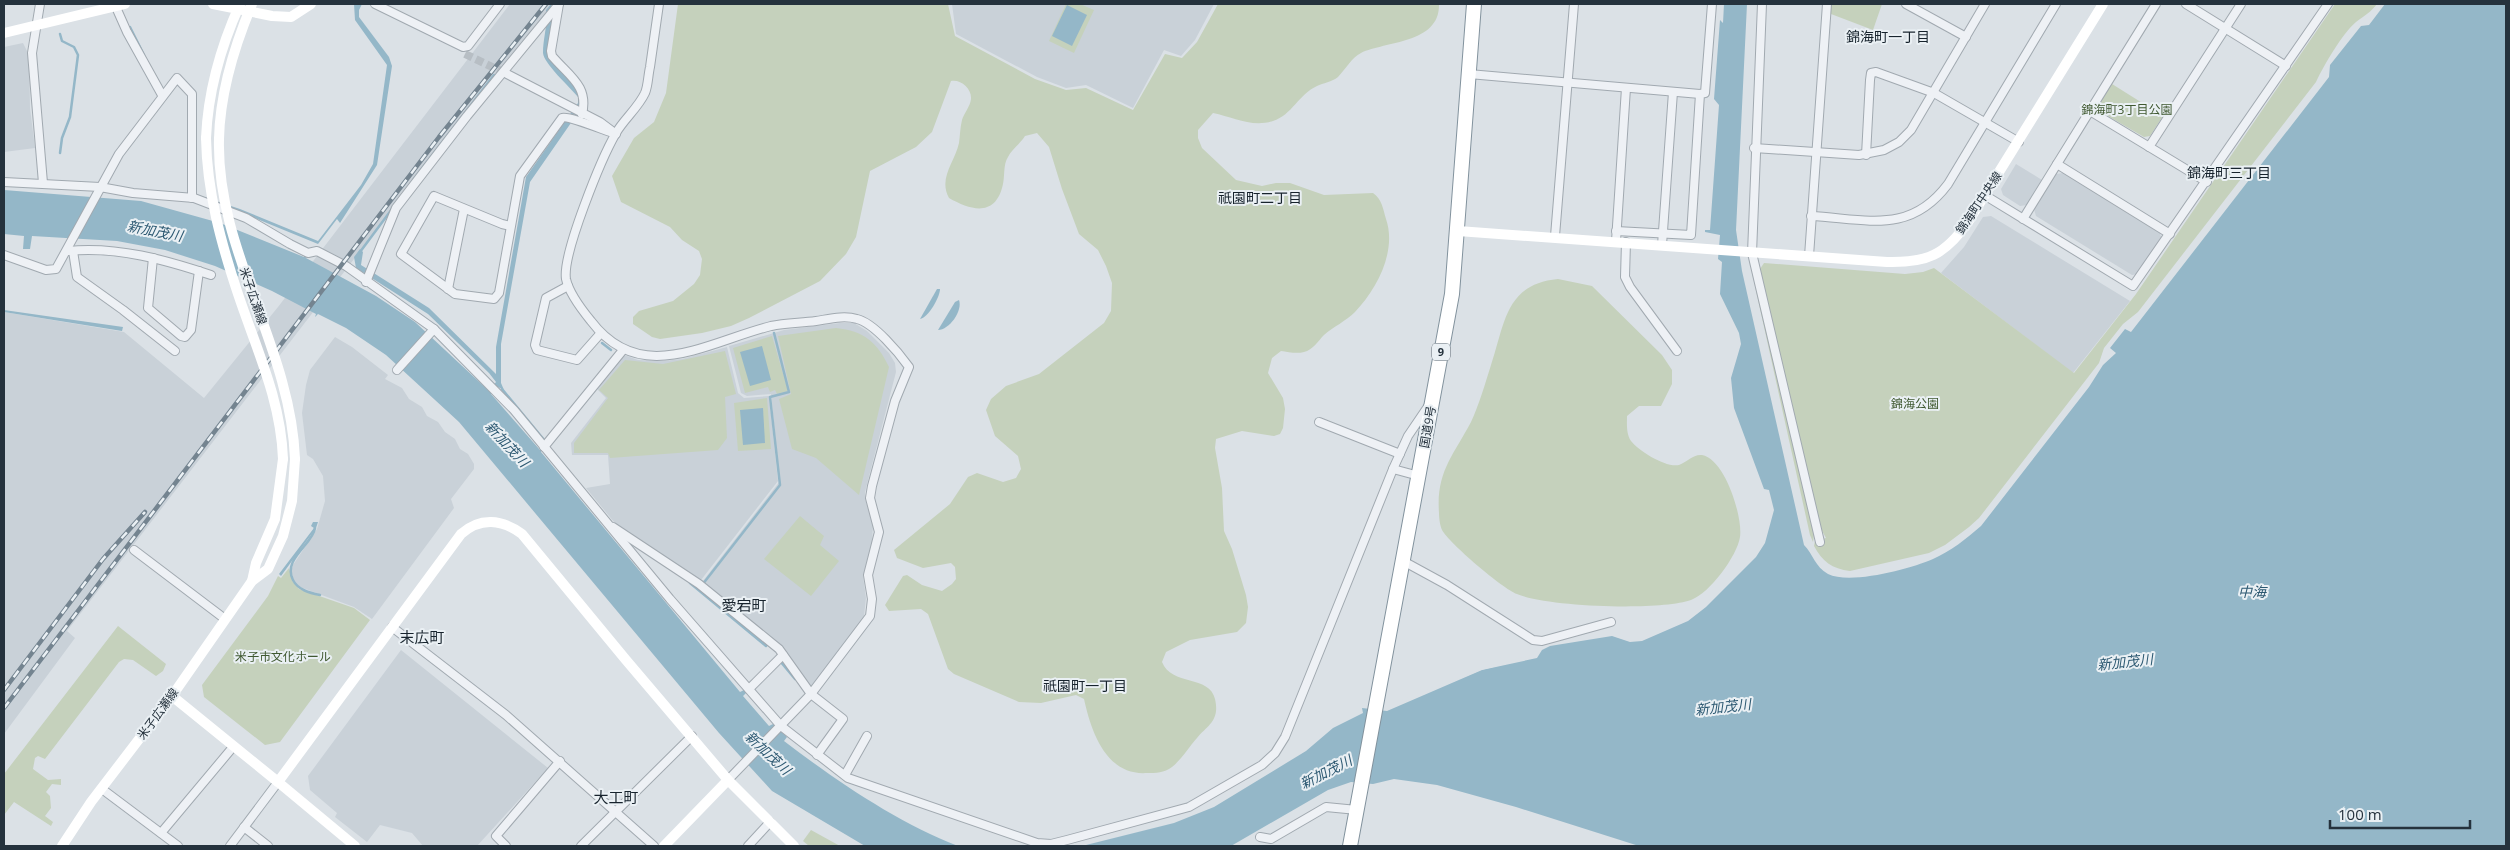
<svg xmlns="http://www.w3.org/2000/svg" width="2510" height="850" font-family="'Open Sans','Noto Sans JP',sans-serif">
<style>
.built{fill:#c9d1d8}
.green{fill:#c5d1bc}
.water{fill:#94b7c8}
.pier{fill:#dbe1e6}
.lines{fill:none;stroke-linecap:round;stroke-linejoin:round}
.stream{stroke:#94b7c8;stroke-width:2.5}
.street-tunnel{stroke:#b7bec4;stroke-width:8;stroke-dasharray:8 4;stroke-linecap:butt}
.street-casing{stroke:#a1a9b0;stroke-width:10}
.highway-casing{stroke:#82929d;stroke-width:16}
.street{stroke:#eef1f5;stroke-width:8}
.secondary{stroke:#fff;stroke-width:10}
.highway{stroke:#fff;stroke-width:14}
.rail-casing{stroke:#748490;stroke-width:4.5}
.rail{stroke:#eaf0f4;stroke-width:2.5;stroke-dasharray:8;stroke-linecap:butt}
.secondary-bridge{stroke:#fff;stroke-width:10}
.labels{text-anchor:middle;stroke-width:4;stroke-linejoin:round;paint-order:stroke}
.shield{fill:#eaf0f4;stroke:#606b74;stroke-width:1}
.shield-label{font-size:11px;font-weight:bold;fill:#25323d}
.park-label{font-size:12px;fill:#405931;stroke:#eaf0f4}
.street-label{font-size:12px;fill:#25323d;stroke:#eaf0f4}
.neighbourhood-label{font-size:14px;fill:#17232d;stroke:#eaf0f4}
.water-label{font-size:14px;font-style:italic;fill:#2d5972;stroke:#eaf0f4}
.quarter-label{font-size:15px;fill:#17232d;stroke:#eaf0f4}
</style>
<rect width="100%" height="100%" fill="#dbe1e6"/>
<!-- built -->
<g class="built">
<path d="M510,4H555L442,145L67,631L75,638L4,734V312L124,332L204,398L278,307Z"/>
<path d="M952,4H1214L1195,40L1181,56L1164,50L1133,108L1086,85L1066,88L1037,77L956,34Z"/>
<path d="M23,43L29,55L30,108L35,148L4,152V47Z"/>
<path d="M2016,164L2042,180L2027,205L2020,206L2003,195L2001,189Z"/>
<path d="M2063,173L2160,233L2162,240L2139,274L2132,275L2036,216L2034,209L2056,174Z"/>
<path d="M1991,216L2130,301L2073,373L1941,273L1964,247L1983,217Z"/>
<path d="M840,323H854L867,331L889,353L895,363L896,372L865,492V498L873,526L872,541L863,576L866,598L864,616L838,656L812,687L777,645L703,581L780,481L771,394L747,396L741,393L729,346L784,330Z"/>
<path d="M335,337L352,347L388,375L385,379L402,388L409,399L422,407L427,416L438,422L445,432L455,439L460,449L468,454L474,464V469L451,499L454,508L372,619L354,607L300,587L294,580L291,571L293,565L317,529L325,501L323,476L313,459L307,455L302,413L306,385L310,370Z"/>
<path d="M727,347L738,393L744,398L769,396L778,481L701,580L614,522L586,488L610,484L608,455H572L571,443L606,398L597,389L624,355L638,360L663,361L682,359Z"/>
<path d="M401,650L548,768L477,846H423L412,833L380,825L367,842L335,817L337,813L310,790L308,776Z"/>
</g>
<!-- green -->
<g class="green">
<path d="M678,4H948L955,36L1035,79L1066,90L1086,88L1133,110L1165,54L1182,58L1197,42L1218,4H1439C1440,44 1386,41 1361,53C1352,57 1345,70 1338,77C1332,82 1323,83 1317,86C1299,94 1292,115 1273,121C1252,128 1233,117 1213,113L1198,130V138L1202,148L1236,180L1262,186L1276,183H1290L1324,195L1373,193C1382,199 1383,209 1386,219C1397,251 1377,289 1355,312C1346,321 1333,327 1324,335C1318,341 1313,350 1304,352C1297,354 1288,352 1281,351L1272,358L1268,373L1283,398L1285,409L1283,428L1280,434L1274,436L1242,431L1216,439L1215,448L1222,488L1224,531L1232,549L1246,595L1248,607L1246,623L1237,632L1190,640L1166,652L1162,662C1171,686 1210,675 1215,699C1220,721 1208,725 1197,738C1189,747 1181,760 1172,767C1164,773 1156,773 1147,773C1106,776 1091,731 1084,699L1076,695L1041,703L1019,702L954,674L948,669L928,614L921,609L889,611L885,605L903,576L907,575L922,585L942,591L952,584L956,579L955,567L951,563L923,568L897,558L894,550L950,504L968,477L977,473L1003,482L1016,478L1021,469L1018,456L995,436L986,410L991,399L1006,386L1039,374L1104,323L1111,311L1112,283L1106,266L1098,250L1079,234L1062,189L1049,147L1037,133L1025,136C1020,144 1012,149 1008,157C1003,165 1005,175 1003,184C996,217 972,211 949,198C938,178 955,162 959,143C960,136 960,128 962,120C964,113 970,107 971,99C972,89 961,79 951,81L932,132L916,147L870,171L856,237L846,254L820,281L749,318L731,326L702,333L660,339L652,337L633,324V317L639,311L673,301L694,284L700,275L702,259L699,251L682,240L670,227L621,202L612,176L634,138L654,122L666,93Z"/>
<path d="M1066,4H1080L1094,10L1074,53L1049,41Z"/>
<path d="M1831,4H1882L1873,30L1831,14Z"/>
<path d="M2335,4H2377C2371,12 2364,16 2356,22C2342,34 2324,65 2316,82L2138,312L2123,324L2104,348L2099,363L1979,518L1969,527L1945,545L1929,553L1850,571C1832,569 1822,561 1814,546L1815,541L1826,538L1820,527L1760,269L1764,263L1905,274L1923,272L1934,268L2074,373L2136,294Z"/>
<path d="M2112,84L2163,116L2150,136L2144,137L2101,112L2099,104Z"/>
<path d="M1751,268L1814,535L1813,542L1810,535Z"/>
<path d="M1558,279L1592,286L1662,355L1672,370V384L1661,406H1639L1627,416C1627,423 1626,434 1631,441C1639,451 1666,468 1679,465C1687,462 1693,454 1702,455C1725,459 1743,517 1740,537C1737,556 1710,593 1691,600C1660,611 1547,607 1517,594C1503,589 1449,543 1442,530C1440,526 1439,518 1439,513C1436,472 1453,456 1471,422C1479,405 1485,384 1491,365C1505,324 1505,284 1558,279Z"/>
<path d="M836,328C864,331 877,342 889,367L859,495L816,458L792,449L779,399L791,394L778,336Z"/>
<path d="M772,336L788,391L777,394L775,390L770,392L768,387L745,393L733,348Z"/>
<path d="M725,351L736,394L725,397L727,438L718,450L610,458L608,453H574V443L608,398L599,390L625,360L663,364Z"/>
<path d="M767,398L771,449L738,451L734,403Z"/>
<path d="M800,516L824,536L820,545L839,561L811,596L764,559Z"/>
<path d="M289,568L293,582L299,589L354,608L370,620L280,742L265,745L204,697L202,685L268,596L278,576L281,578Z"/>
<path d="M118,626L166,664L163,671L156,676L133,660L124,659L119,662L45,759L38,756L35,758L33,769L48,780L61,779V785L52,784L46,792L50,796L51,808L45,816L53,822L51,826L14,802L4,815V774Z"/>
<path d="M811,830L840,846H809L803,841Z"/>
</g>
<!-- water -->
<g class="water">
<path d="M354,4H362L359,10V17L389,57L392,66L377,165L340,223L337,219L318,244L198,195L240,209L318,241L361,185L373,164L387,65L355,20Z"/>
<path d="M551,4L552,61L582,94V107L530,182L501,344V383L504,390L498,387L491,394L540,450L541,449V452L740,692L744,690L746,693L743,696L769,726L773,724L787,737L784,741C835,780 898,823 958,846H865L772,791L719,733L459,422L386,355L346,328L318,314L315,317L316,314L272,291L215,266L165,250L117,241L32,236L30,249H23L24,236L4,234V190L141,201L220,223L304,257L305,254L306,258L376,296L415,322L489,391L496,382L489,373L428,314L356,268L354,257L360,249L363,252L361,265L429,308L496,374V347L526,177L578,103V97C570,87 544,64 543,53C543,38 548,25 546,10Z"/>
<path d="M1724,4H1747L1736,230L1742,271L1804,545C1813,554 1815,567 1828,574C1850,585 1910,569 1933,559C1951,551 1966,539 1981,526L2089,387L2103,365L2116,353L2110,348L2125,329L2131,332L2329,77L2330,65L2361,26L2369,25L2385,4H2506V846H1639L1516,807L1437,785L1394,779L1373,784L1351,782L1328,790L1231,846H1082L1174,823L1214,807L1306,751L1333,728L1363,713L1362,708L1387,711L1482,670L1537,658L1542,650L1550,646L1612,636L1630,642L1642,641L1688,621L1706,607L1756,557L1765,543L1774,510L1769,490L1764,489L1734,408L1731,378L1741,344L1739,333L1720,294L1722,262L1718,259L1720,235L1705,232V230H1710L1719,105L1714,99L1720,20L1723,23Z"/>
<path d="M1067,5L1087,15L1072,46L1052,36Z"/>
<path d="M937,289H940C940,297 928,318 920,319Z"/>
<path d="M959,300C963,311 949,330 938,330L955,302Z"/>
<path d="M4,310L123,327L122,331L4,312Z"/>
<path d="M762,346L771,380L750,386L740,352Z"/>
<path d="M763,408L765,443L743,445L740,410Z"/>
<path d="M313,522H318L316,528L281,576L279,574L314,528L311,526Z"/>
</g>
<!-- pier -->
<path class="pier" d="M1536,654V657L1481,670L1397,705V702L1482,668Z"/>
<g class="lines">
<!-- stream -->
<g class="stream">
<path d="M130,27L144,55"/>
<path d="M60,34L62,41L74,47L78,55L70,117L62,138L60,153"/>
<path d="M413,180L494,75"/>
<path d="M360,252L392,209"/>
<path d="M602,343L611,350"/>
<path d="M502,389L545,441"/>
<path d="M315,528C313,544 282,559 293,580C298,590 310,593 320,595"/>
<path d="M690,583L766,646"/>
<path d="M699,589L780,485L770,397L789,392L774,333"/>
<path d="M780,661L795,679"/>
</g>
<!-- street-tunnel -->
<path class="street-tunnel" d="M465,54L507,74"/>
<defs>
<g id="street">
<path d="M40,4L32,53L43,183"/>
<path d="M375,4L463,47L468,46L500,4"/>
<path d="M559,4L551,51L552,56C569,76 589,86 582,114"/>
<path d="M659,4C656,25 653,46 650,67C648,76 648,86 645,93C638,108 624,119 616,133C602,157 562,254 566,279C569,293 582,310 591,321C641,387 707,342 771,326C785,323 801,323 816,321C829,319 844,315 857,319C874,323 899,353 909,367L895,401L872,486L870,498L879,532L868,575L872,599L870,616L811,694L728,780"/>
<path d="M1762,4L1752,253L1820,542"/>
<path d="M1906,4L1966,37"/>
<path d="M2186,4L2286,66"/>
<path d="M115,5L127,32L162,95"/>
<path d="M507,74L600,122L612,131"/>
<path d="M1469,74L1700,94"/>
<path d="M2090,111L2207,182"/>
<path d="M2149,147L2241,4"/>
<path d="M1754,148L1859,155L1884,150L1899,142L1911,130L1985,4"/>
<path d="M1866,155L1870,80L1871,73L1876,72L1934,93L2019,142"/>
<path d="M2057,164L2170,234"/>
<path d="M4,182L100,187L133,193L194,198L246,218L290,244L308,253L317,251L346,266L434,329L514,410L670,599L781,726L848,778L1037,843L1051,844L1067,840L1189,807L1262,765L1275,753L1285,737L1393,469"/>
<path d="M1986,196L2133,286L2328,4"/>
<path d="M1811,216C1867,219 1910,235 1948,184L2056,4"/>
<path d="M2023,219L2156,4"/>
<path d="M511,226L502,224L434,196L401,254L455,294L494,299L499,293L520,176L562,118C567,115 606,131 616,134"/>
<path d="M1616,231L1691,235L1700,94L1705,93L1712,4"/>
<path d="M1555,236L1574,4"/>
<path d="M1616,241L1626,88"/>
<path d="M1626,242L1625,277L1630,287L1677,351"/>
<path d="M1662,245L1673,92"/>
<path d="M68,251C117,246 166,260 211,275"/>
<path d="M73,251L77,277L123,310L175,351"/>
<path d="M4,255L46,270L56,269L119,154L177,78L192,94V198"/>
<path d="M1809,256L1827,4"/>
<path d="M153,258L148,308L181,336L185,337L191,330L199,271"/>
<path d="M366,282L396,208L467,116L559,4"/>
<path d="M568,286L546,298L535,345L537,350L577,360L600,334"/>
<path d="M448,289L464,209"/>
<path d="M397,370L434,329"/>
<path d="M1319,422L1400,454"/>
<path d="M544,447L623,350"/>
<path d="M1419,476L1393,469L1408,436L1429,405"/>
<path d="M613,527L699,584L779,649L811,694L843,719L817,755"/>
<path d="M134,550L225,619"/>
<path d="M1403,561L1447,585L1533,640L1542,641L1611,622"/>
<path d="M392,627L506,715L654,846"/>
<path d="M749,689L783,655"/>
<path d="M845,775L867,736"/>
<path d="M102,789L178,846"/>
<path d="M244,827L268,846"/>
<path d="M161,833L233,747"/>
<path d="M1260,837L1271,839L1326,807L1357,810"/>
<path d="M230,846L278,782"/>
<path d="M506,846L496,836L560,761"/>
<path d="M581,846L692,736"/>
<path d="M748,846L770,822"/>
</g>
<path id="highway" d="M1350,846L1452,294L1474,4"/>
</defs>
<!-- street casing -->
<use href="#street" class="street-casing"/>
<!-- highway casing -->
<use href="#highway" class="highway-casing"/>
<!-- street -->
<use href="#street" class="street"/>
<!-- secondary -->
<g class="secondary">
<path d="M213,4L272,16L291,17L311,4"/>
<path d="M4,33L125,4"/>
<path d="M206,138C208,91 221,46 240,4"/>
<path d="M219,139C220,92 234,47 252,4"/>
<path d="M1458,231L1887,262C1927,263 1945,255 1968,222L2103,4"/>
<path d="M252,581L256,563L275,519L283,459"/>
<path d="M172,696L278,782L461,534C480,517 502,519 522,534L626,660L728,780L794,846"/>
<path d="M278,782L355,846"/>
<path d="M62,846L91,802L172,696L252,581L268,569L283,536L292,501L295,459"/>
<path d="M664,846L728,780"/>
</g>
<!-- highway -->
<use href="#highway" class="highway"/>
<defs>
<g id="rail">
<path d="M4,690L103,559L145,512"/>
<path d="M4,708L439,137L546,4"/>
</g>
</defs>
<!-- rail casing -->
<use href="#rail" class="rail-casing"/>
<!-- rail -->
<use href="#rail" class="rail"/>
<!-- secondary-bridge -->
<g class="secondary-bridge">
<path d="M206,138C207,192 221,243 238,294C256,348 281,400 283,459"/>
<path d="M219,139C216,251 291,347 295,459"/>
</g>
</g>
<g class="labels">
<!-- shield labels -->
<rect class="shield" x="1432" y="343.5" width="18" height="17" rx="4"/>
<g class="shield-label">
<text x="1441" y="356">9</text>
</g>
<!-- park labels -->
<g class="park-label">
<text x="2127" y="114">錦海町3丁目公園</text>
<text x="1915" y="408">錦海公園</text>
<text x="283" y="661">米子市文化ホール</text>
</g>
<!-- street labels -->
<g class="street-label">
<text transform="translate(1979 203) rotate(-56)" y="4">錦海町中央線</text>
<text transform="translate(253 296) rotate(71)" y="4">米子広瀬線</text>
<text transform="translate(1428 427) rotate(-80)" y="4">国道9号</text>
<text transform="translate(158 714) rotate(-54)" y="4">米子広瀬線</text>
</g>
<!-- neighbourhood labels -->
<g class="neighbourhood-label">
<text x="1888" y="42">錦海町一丁目</text>
<text x="2229" y="178">錦海町三丁目</text>
<text x="1260" y="203">祇園町二丁目</text>
<text x="1085" y="691">祇園町一丁目</text>
</g>
<!-- water labels -->
<g class="water-label">
<text transform="translate(155 231) rotate(11)" y="5">新加茂川</text>
<text transform="translate(507 444) rotate(47)" y="5">新加茂川</text>
<text x="2252" y="597">中海</text>
<text transform="translate(2125 662) rotate(-6)" y="5">新加茂川</text>
<text transform="translate(1723 707) rotate(-6)" y="5">新加茂川</text>
<text transform="translate(768 753) rotate(43)" y="5">新加茂川</text>
<text transform="translate(1326 772) rotate(-27)" y="5">新加茂川</text>
</g>
<!-- quarter labels -->
<g class="quarter-label">
<text x="744" y="611">愛宕町</text>
<text x="422" y="643">末広町</text>
<text x="616" y="803">大工町</text>
</g>
</g>
<!-- border -->
<rect width="2510" height="850" fill="none" stroke="#25323d" stroke-width="10"/>
<!-- scale -->
<path d="M2330 820v8h140v-8" fill="none" stroke="#25323d" stroke-width="2.5"/>
<text x="2338" y="820" font-size="15" fill="#25323d" stroke="#eaf0f4" stroke-width="4" paint-order="stroke">100 m</text>
</svg>
